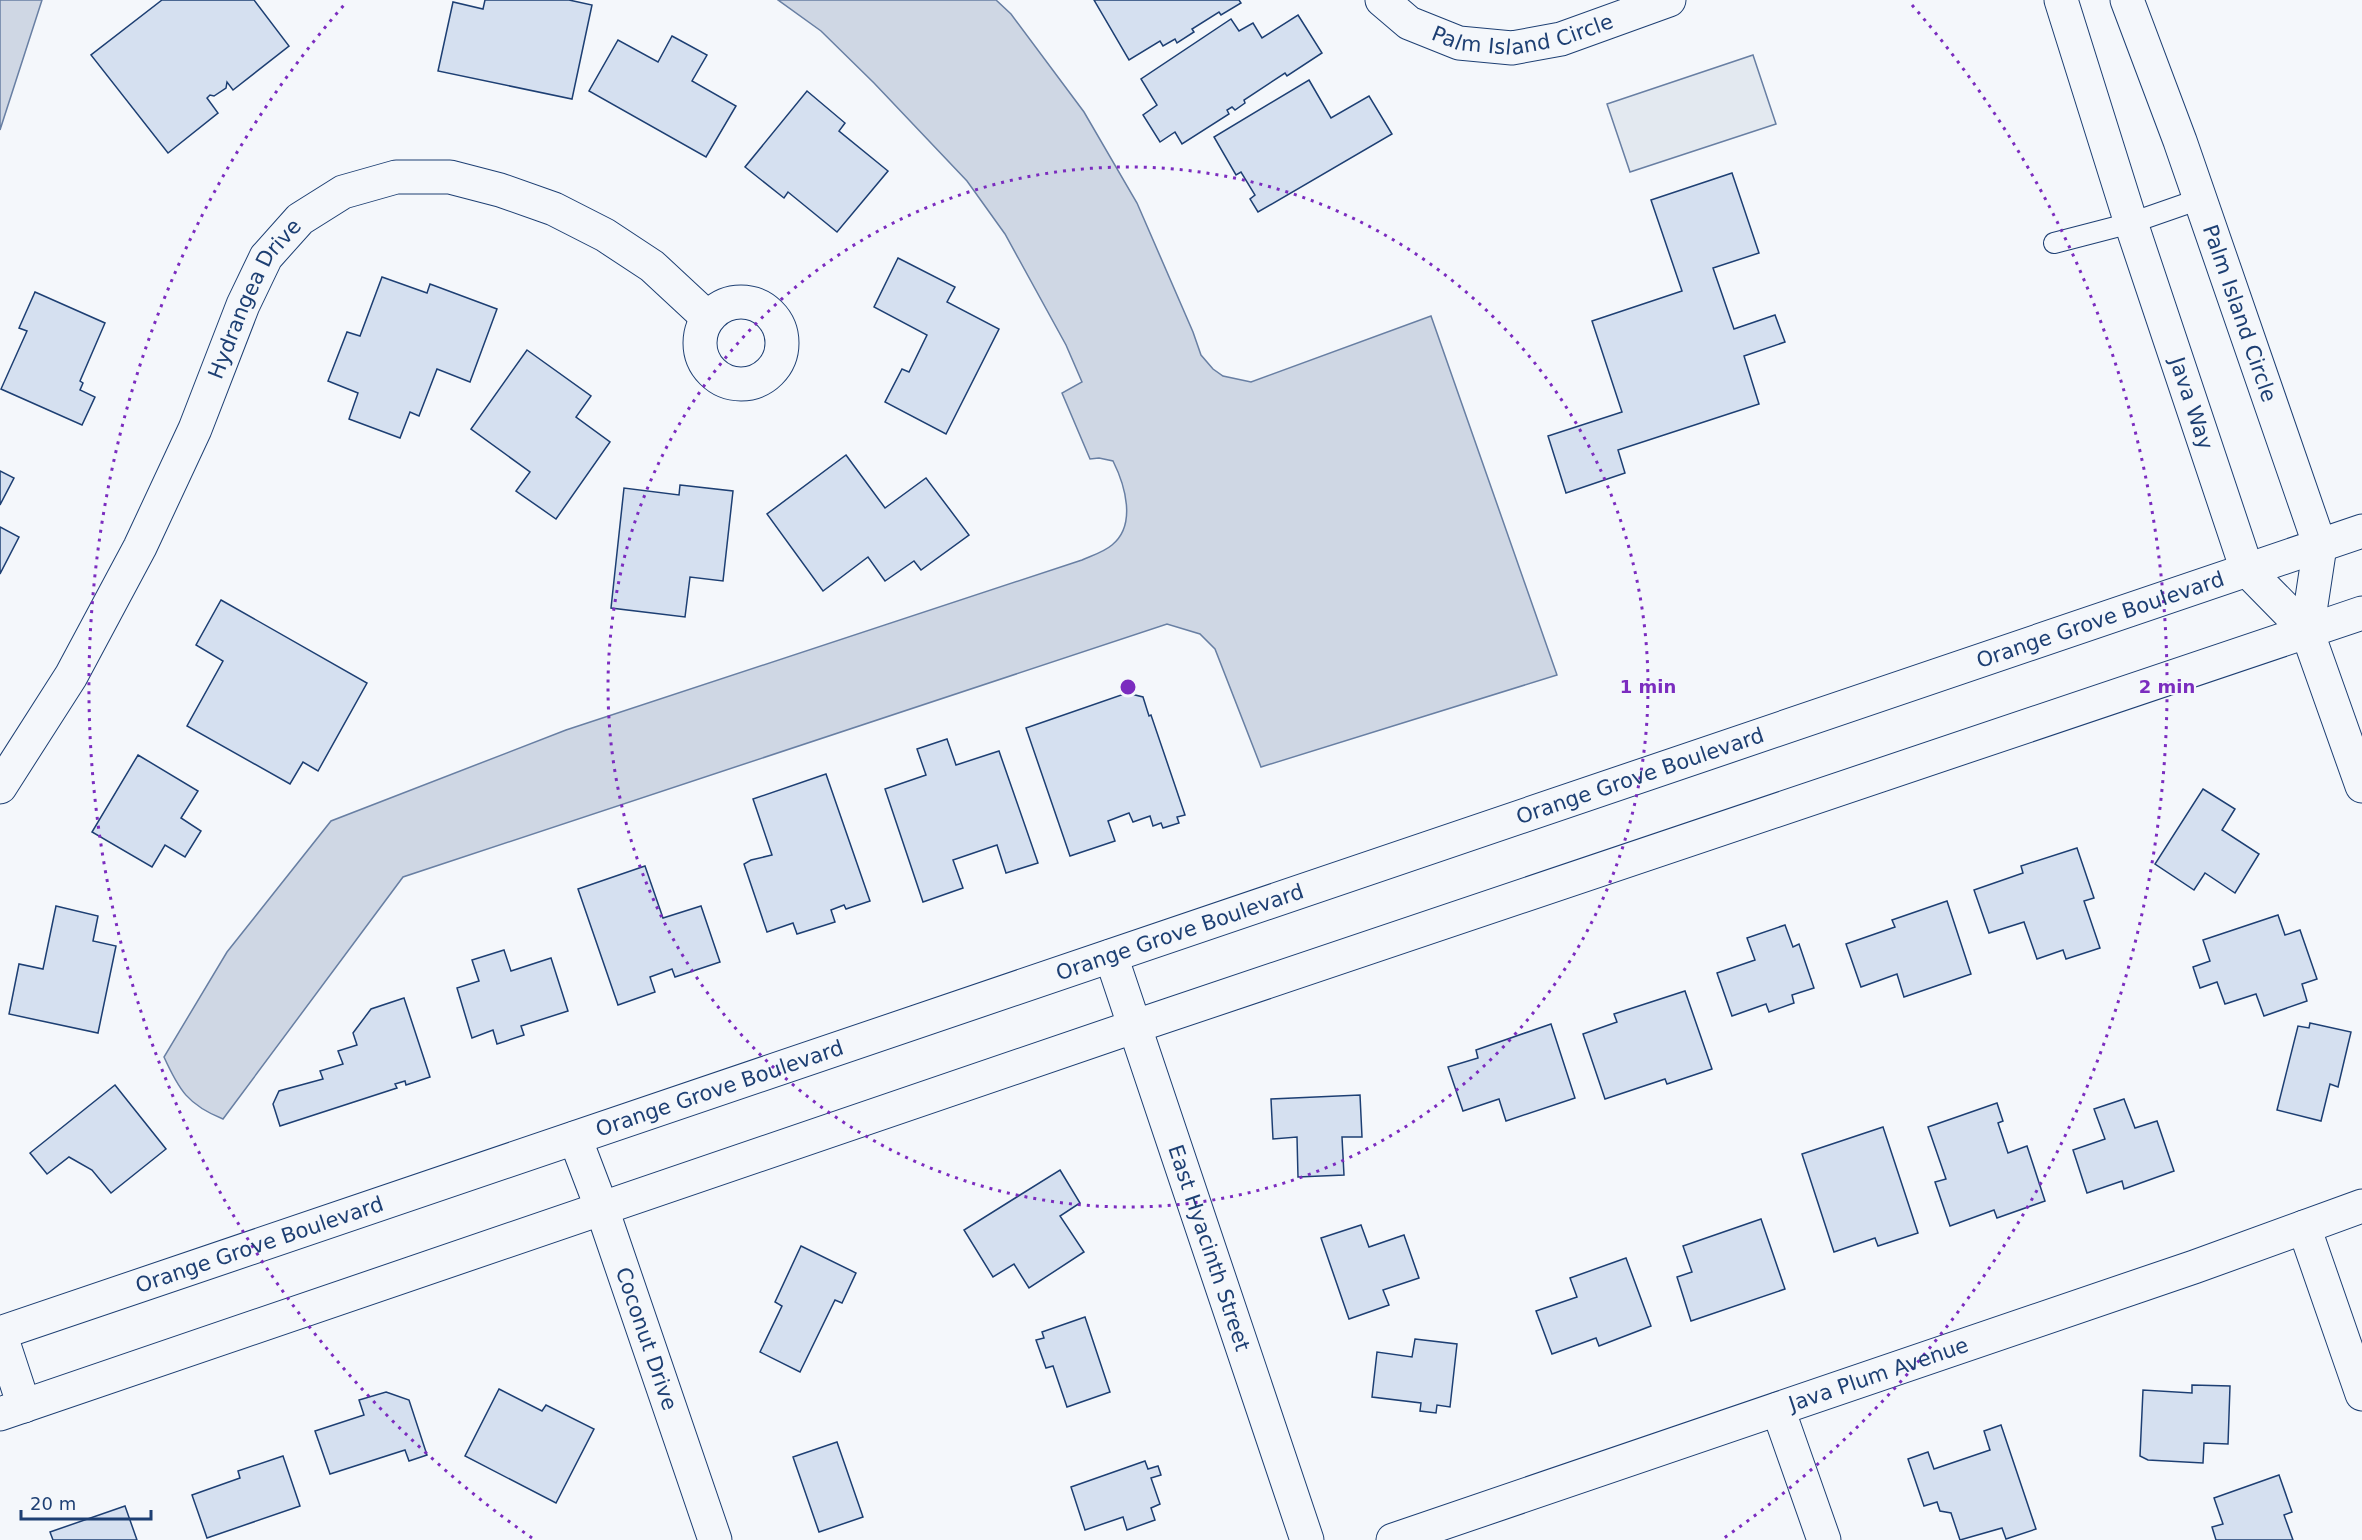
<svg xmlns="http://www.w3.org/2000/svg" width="2362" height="1540" font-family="'DejaVu Sans',sans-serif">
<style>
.green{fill:#e3e9f0;stroke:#687fa3;stroke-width:1.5}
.water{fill:#cfd7e4;stroke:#687fa3;stroke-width:1.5}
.building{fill:#d5e0f0;stroke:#1d3f73;stroke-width:1.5}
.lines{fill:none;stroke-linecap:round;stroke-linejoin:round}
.service-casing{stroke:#1d3f73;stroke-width:22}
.minor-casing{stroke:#1d3f73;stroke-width:35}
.tertiary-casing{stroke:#1d3f73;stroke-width:35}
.service{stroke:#f4f7fb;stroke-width:20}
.minor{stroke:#f4f7fb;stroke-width:33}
.tertiary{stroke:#f4f7fb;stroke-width:33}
.ring{fill:none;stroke:#7b2cbf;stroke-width:3;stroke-dasharray:3 6}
.labels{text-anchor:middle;stroke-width:4.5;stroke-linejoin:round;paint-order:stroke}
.street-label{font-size:21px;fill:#1d3f73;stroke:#f4f7fb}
.centre{fill:#7b2cbf;stroke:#f4f7fb;stroke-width:3}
.ring-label{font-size:18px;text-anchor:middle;font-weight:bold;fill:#7b2cbf;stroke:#f4f7fb;stroke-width:4.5;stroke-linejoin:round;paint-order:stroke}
</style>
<rect width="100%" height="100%" fill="#f4f7fb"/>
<!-- green -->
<path class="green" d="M1753,55L1776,124L1630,172L1607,104Z"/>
<!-- water -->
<g class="water">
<path d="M0,0H42L0,130Z"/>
<path d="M778,0H996L1011,14L1084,112L1137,203L1193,332L1201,355L1213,369L1223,376L1251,382L1431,316L1557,675L1261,767L1215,649L1200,634L1167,624L403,877L223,1119C188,1105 179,1090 164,1057L227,952L331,821L566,730L1082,560C1091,556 1104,552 1112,545C1137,525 1125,485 1113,461L1099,458L1090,459L1062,393L1082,382L1066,345L1005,234L967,181L874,83L821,31Z"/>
</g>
<!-- building -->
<g class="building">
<path d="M162,0H254L289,46L233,90L227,82L226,88L214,96L210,95L207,98L218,113L168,153L91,55Z"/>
<path d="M485,0H569L592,5L572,99L438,71L453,2L483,9Z"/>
<path d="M1094,0H1239L1241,3L1221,15L1219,12L1192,29L1194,32L1177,43L1175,39L1163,46L1160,41L1129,60Z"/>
<path d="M1298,15L1322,53L1287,76L1285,73L1244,100L1245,103L1235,110L1232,107L1227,110L1229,114L1182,144L1175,132L1160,142L1143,115L1157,105L1141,79L1231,19L1239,31L1253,23L1262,38Z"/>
<path d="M672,36L707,55L692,81L736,106L706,157L589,91L618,40L658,62Z"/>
<path d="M1309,80L1331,118L1369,96L1392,134L1258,212L1250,199L1255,195L1241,172L1236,175L1214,137Z"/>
<path d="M807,91L845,123L839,131L888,171L837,232L788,192L784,198L745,167Z"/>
<path d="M1732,173L1759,253L1713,268L1734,329L1775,315L1785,342L1744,356L1759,404L1618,450L1625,473L1566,493L1548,436L1622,412L1592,321L1682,291L1651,200Z"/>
<path d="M898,258L955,287L947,302L999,329L946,434L885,402L902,369L909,372L927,335L874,307Z"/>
<path d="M382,277L427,293L430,284L497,309L470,382L437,369L419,416L410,412L400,438L349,419L358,393L328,381L347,332L360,336Z"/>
<path d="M35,292L105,323L80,381L83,383L80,390L95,397L82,425L1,389L27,331L19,328Z"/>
<path d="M527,350L591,396L576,417L610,442L556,519L516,491L530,472L471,429Z"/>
<path d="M846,455L885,508L926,478L969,535L921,570L914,561L885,581L868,557L823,591L767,514Z"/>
<path d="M0,471L14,478L0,505Z"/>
<path d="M680,485L733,491L723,581L690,577L685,617L611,608L624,488L679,495Z"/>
<path d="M0,527L19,537L0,574Z"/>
<path d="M221,600L367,683L318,771L303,762L290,784L187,726L223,661L196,645Z"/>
<path d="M1127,693L1143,697L1149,716L1151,715L1185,815L1177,817L1179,823L1163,828L1161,823L1153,826L1150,816L1133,822L1129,813L1108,821L1115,841L1070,856L1026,728Z"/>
<path d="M947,739L956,765L999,751L1038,863L1006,873L997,845L953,860L963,888L923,902L885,789L926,775L917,749Z"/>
<path d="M138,755L198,791L181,818L201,831L185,857L165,845L152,867L92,832Z"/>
<path d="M826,774L870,901L846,909L844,905L831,910L835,922L797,934L793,923L767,932L744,864L751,860L772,855L753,799Z"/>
<path d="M2203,789L2235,809L2222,830L2259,854L2235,893L2205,873L2194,890L2155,864Z"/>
<path d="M2077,848L2094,898L2084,901L2100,948L2066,959L2063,950L2037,959L2024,922L1989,933L1974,890L2023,873L2021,866Z"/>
<path d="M645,866L663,918L701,906L720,962L675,977L672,969L650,977L655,992L618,1005L578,889Z"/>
<path d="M1947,901L1971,974L1904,997L1897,974L1861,987L1846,944L1895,927L1892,920Z"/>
<path d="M56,906L98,916L93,941L116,946L98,1033L9,1014L19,964L43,969Z"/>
<path d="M2278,915L2285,935L2300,930L2317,979L2302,984L2307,1001L2264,1016L2256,994L2225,1004L2217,982L2200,988L2193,967L2210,961L2203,940Z"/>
<path d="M1785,925L1793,947L1799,944L1814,988L1792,995L1794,1003L1769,1012L1766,1004L1732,1016L1717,973L1755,960L1747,938Z"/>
<path d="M504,950L511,971L551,958L568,1011L521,1026L524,1035L497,1044L493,1030L472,1038L457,988L479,981L472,960Z"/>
<path d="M1685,991L1712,1069L1667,1084L1665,1079L1605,1099L1583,1034L1617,1022L1614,1014Z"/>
<path d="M404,998L430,1077L406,1085L405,1081L395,1084L397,1088L280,1126L273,1104L279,1091L323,1079L320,1071L343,1064L338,1051L357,1045L353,1033L371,1009Z"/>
<path d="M2310,1023L2351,1032L2338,1087L2330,1084L2321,1121L2277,1110L2298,1026L2309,1028Z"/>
<path d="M1551,1024L1575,1098L1506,1121L1499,1099L1463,1111L1448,1067L1478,1058L1476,1050Z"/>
<path d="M115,1085L166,1149L111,1193L92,1170L69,1157L47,1174L30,1153Z"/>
<path d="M1360,1095L1362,1137H1342L1344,1175L1298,1177L1297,1137L1273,1139L1271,1099Z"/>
<path d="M2124,1099L2135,1128L2157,1121L2174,1171L2124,1189L2122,1181L2087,1193L2073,1150L2105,1139L2094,1109Z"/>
<path d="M1997,1103L2003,1121L1998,1123L2008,1153L2027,1146L2045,1201L1997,1218L1994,1210L1950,1226L1935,1182L1946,1179L1928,1127Z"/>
<path d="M1883,1127L1918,1233L1878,1246L1875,1238L1834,1252L1802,1154Z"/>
<path d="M1060,1170L1080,1203L1060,1216L1084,1252L1029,1288L1014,1264L993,1277L964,1230Z"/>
<path d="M1761,1219L1785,1289L1691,1321L1677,1277L1692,1272L1683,1246Z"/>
<path d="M1361,1225L1369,1247L1404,1235L1419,1278L1383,1290L1389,1305L1349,1319L1321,1238Z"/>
<path d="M801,1246L856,1273L842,1303L835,1300L800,1372L760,1352L782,1306L775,1302Z"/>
<path d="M1626,1258L1651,1326L1599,1346L1596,1338L1552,1354L1536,1311L1577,1297L1570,1278Z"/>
<path d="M1085,1317L1110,1392L1067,1407L1053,1366L1046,1368L1036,1340L1044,1338L1042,1332Z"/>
<path d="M1415,1339L1457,1344L1450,1407L1437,1405L1436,1413L1420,1411L1421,1403L1372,1397L1377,1352L1412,1357Z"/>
<path d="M2192,1385L2230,1386L2228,1444L2204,1443L2203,1463L2148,1460L2140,1456L2143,1390L2192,1393Z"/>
<path d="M499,1389L542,1411L546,1405L594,1429L556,1503L465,1456Z"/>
<path d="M386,1392L409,1400L427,1455L409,1461L405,1450L330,1474L315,1431L364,1415L359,1400Z"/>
<path d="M2001,1425L2036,1529L2006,1539L2002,1528L1960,1540L1951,1513L1940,1511L1937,1502L1924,1506L1908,1459L1928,1452L1934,1469L1990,1450L1984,1431Z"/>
<path d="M837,1442L863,1517L819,1532L793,1457Z"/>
<path d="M283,1456L300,1506L207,1538L192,1495L240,1478L238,1471Z"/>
<path d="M1145,1461L1148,1469L1158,1466L1161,1475L1151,1478L1160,1504L1151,1508L1155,1520L1127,1530L1123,1517L1085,1530L1071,1487Z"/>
<path d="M2279,1475L2292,1512L2284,1515L2293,1540H2216L2212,1527L2223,1524L2214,1498Z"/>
<path d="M125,1506L137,1540H53L50,1532Z"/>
</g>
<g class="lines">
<defs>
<path id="service" d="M2054,243L2131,223L2200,199"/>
<g id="minor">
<path id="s1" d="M1382,0L1409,23L1459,43L1512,48L1561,39L1669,0"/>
<path id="s2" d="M2061,0L2131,223L2247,570L2307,631L2362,786"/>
<path id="s3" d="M2127,0L2180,141L2320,546L2307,631"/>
<circle cx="741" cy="343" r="41"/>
<path id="s4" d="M0,787L71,676L140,547L195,429L243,305L266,257L300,219L343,192L396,177H450L500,190L554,209L605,235L652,266L708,318"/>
<path id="s5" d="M1111,956L1307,1540"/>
<path id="s6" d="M575,1138L602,1209L715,1540"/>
<path d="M2304,1227L2362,1394"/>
<path d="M0,1333L24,1406"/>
<path d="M1778,1409L1824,1540"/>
<path id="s7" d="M1393,1540L2194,1267L2362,1206"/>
</g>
<g id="tertiary">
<path id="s8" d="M0,1333L2362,531"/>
<path d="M0,1414L1133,1027L2362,613"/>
</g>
</defs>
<!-- service casing -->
<use href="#service" class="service-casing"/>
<!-- minor casing -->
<use href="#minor" class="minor-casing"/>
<!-- tertiary casing -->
<use href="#tertiary" class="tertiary-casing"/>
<!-- service -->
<use href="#service" class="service"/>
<!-- minor -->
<use href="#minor" class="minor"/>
<!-- tertiary -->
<use href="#tertiary" class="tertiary"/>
</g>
<!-- distance rings -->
<g class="ring">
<circle cx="1128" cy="687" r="520"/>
<path d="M532 1538A1039 1039 0 0 1 344 5M1912 5A1039 1039 0 0 1 1724 1538"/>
</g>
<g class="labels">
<!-- street labels -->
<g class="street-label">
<text dy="7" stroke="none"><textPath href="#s1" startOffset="154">Palm Island Circle</textPath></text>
<text dy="7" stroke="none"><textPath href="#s4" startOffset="552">Hydrangea Drive</textPath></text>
<text dy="7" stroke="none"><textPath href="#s3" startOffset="333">Palm Island Circle</textPath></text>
<text dy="7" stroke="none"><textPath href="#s2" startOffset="424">Java Way</textPath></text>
<text dy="7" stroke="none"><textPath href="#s8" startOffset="2218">Orange Grove Boulevard</textPath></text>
<text dy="7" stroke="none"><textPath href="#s8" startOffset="1732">Orange Grove Boulevard</textPath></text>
<text dy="7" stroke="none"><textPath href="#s8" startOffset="1246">Orange Grove Boulevard</textPath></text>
<text dy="7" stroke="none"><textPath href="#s8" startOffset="760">Orange Grove Boulevard</textPath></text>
<text dy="7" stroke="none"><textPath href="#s8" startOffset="274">Orange Grove Boulevard</textPath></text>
<text dy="7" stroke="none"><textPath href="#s5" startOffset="308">East Hyacinth Street</textPath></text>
<text dy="7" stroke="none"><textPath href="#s6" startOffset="213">Coconut Drive</textPath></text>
<text dy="7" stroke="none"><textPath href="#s7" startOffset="513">Java Plum Avenue</textPath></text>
</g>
</g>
<circle cx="1128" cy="687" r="9" class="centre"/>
<g class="ring-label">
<text x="1648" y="693">1 min</text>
<text x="2167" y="693">2 min</text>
</g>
<!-- scale -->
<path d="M21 1510v9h130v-9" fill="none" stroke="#1d3f73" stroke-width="3"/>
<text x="30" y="1510" font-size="18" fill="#1d3f73" stroke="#f4f7fb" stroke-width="4.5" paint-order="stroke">20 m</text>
</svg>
